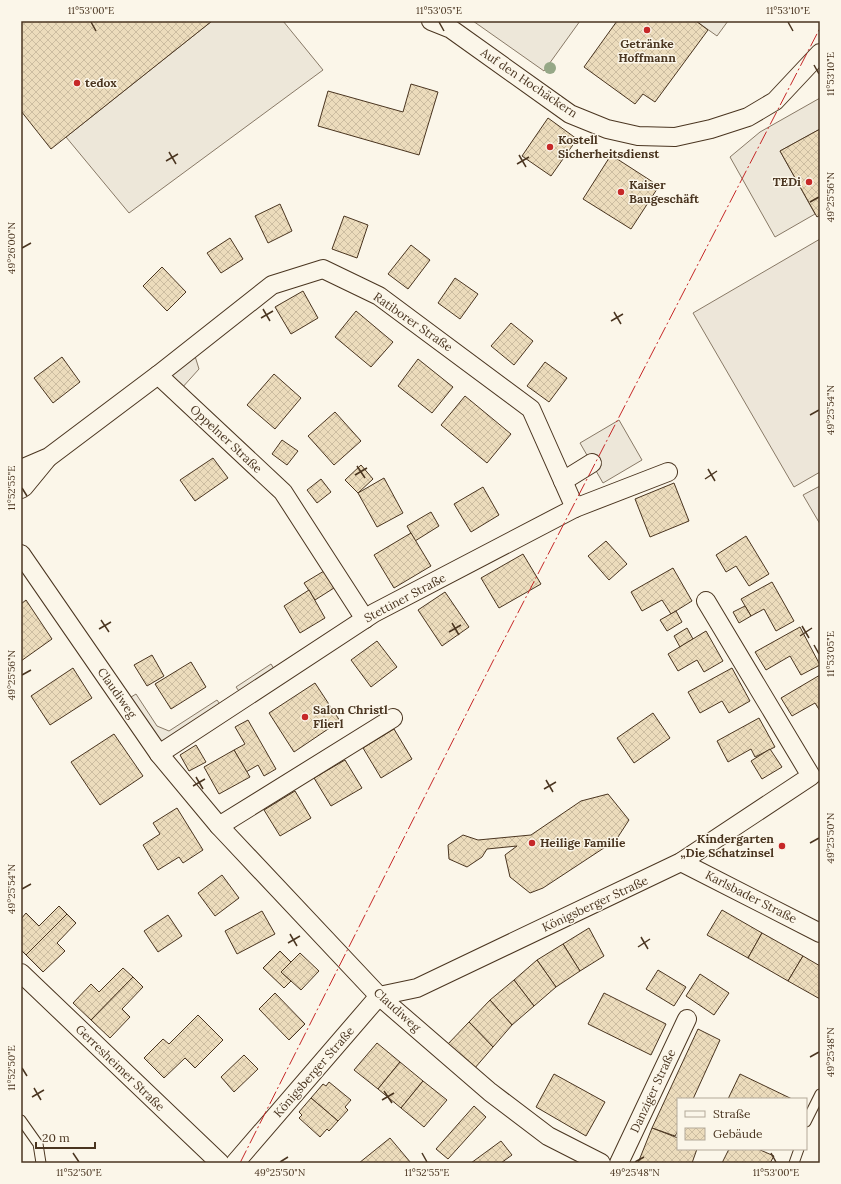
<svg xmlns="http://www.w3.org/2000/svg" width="841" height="1184" font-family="Lora,serif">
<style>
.grass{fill:#ede6d9;stroke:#887966}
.parking{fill:#ede7d9;stroke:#887966}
.building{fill:url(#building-cross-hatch);stroke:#4a3520}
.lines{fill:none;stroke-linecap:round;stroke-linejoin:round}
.service-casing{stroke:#4a3520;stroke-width:11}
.minor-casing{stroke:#4a3520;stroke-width:20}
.service{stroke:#fbf6e9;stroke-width:9}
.minor{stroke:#fbf6e9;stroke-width:18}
.power{stroke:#c62828;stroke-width:1;stroke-dasharray:14 3 2 3;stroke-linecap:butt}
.tree{fill:#96a887}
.ticks{fill:none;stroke:#4a3520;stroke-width:1.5}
.poi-dot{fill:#c62828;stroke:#fbf6e9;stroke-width:1.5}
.labels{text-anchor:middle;stroke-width:3;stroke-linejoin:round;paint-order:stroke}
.poi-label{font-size:12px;font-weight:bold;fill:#4a3520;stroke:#fbf6e9;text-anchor:start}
.street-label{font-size:12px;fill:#4a3520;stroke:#fbf6e9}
.neatline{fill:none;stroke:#4a3520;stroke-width:1.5}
.ticks-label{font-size:10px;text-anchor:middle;fill:#4a3520}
</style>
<defs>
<pattern id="building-cross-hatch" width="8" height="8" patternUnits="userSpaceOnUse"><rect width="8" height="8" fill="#ecdcbc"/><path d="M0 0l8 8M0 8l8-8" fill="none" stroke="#ccbda1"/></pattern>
</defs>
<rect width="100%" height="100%" fill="#fbf6e9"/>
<!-- grass -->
<g class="grass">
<path d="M820,239V472L794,487L693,313Z"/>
<path d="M820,486V524L803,495Z"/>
</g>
<!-- parking -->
<g class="parking">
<path d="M212,21H283L323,70L129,213L66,137Z"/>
<path d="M473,21H580L544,71Z"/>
<path d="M696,21H728L717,36Z"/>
<path d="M820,98V129L780,151L815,214L775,237L730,157L760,132Z"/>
<path d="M194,353L199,369L181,389L169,376Z"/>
<path d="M619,420L642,460L603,483L580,443Z"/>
<path d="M271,664L278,675L244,698L236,687Z"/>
<path d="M136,694L157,726L169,731L217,700L225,711L159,754L123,702Z"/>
</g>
<!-- building -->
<g class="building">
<path d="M21,21H212L51,149L21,111Z"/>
<path d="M617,21H696L708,30L655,102L643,94L635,104L584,67Z"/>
<path d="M411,84L438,92L419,155L318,126L328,91L403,112Z"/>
<path d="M548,118L577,139L551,176L522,156Z"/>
<path d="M820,129V215L817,217L780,151Z"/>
<path d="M611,155L659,186L631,229L583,199Z"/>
<path d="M280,204L292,231L268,243L255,216Z"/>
<path d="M344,216L368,225L357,258L332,249Z"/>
<path d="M230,238L243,259L221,273L207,253Z"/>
<path d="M411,245L430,260L408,289L388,274Z"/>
<path d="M162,267L186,292L167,311L143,286Z"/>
<path d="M455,278L478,294L460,319L438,303Z"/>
<path d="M303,291L318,318L291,334L275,307Z"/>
<path d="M356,311L393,342L371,367L335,337Z"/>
<path d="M511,323L533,341L514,365L491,346Z"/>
<path d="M62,357L80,382L53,403L34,378Z"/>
<path d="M418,359L453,387L432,413L398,386Z"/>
<path d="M545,362L567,378L549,402L527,386Z"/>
<path d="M274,374L301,398L275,429L247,405Z"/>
<path d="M465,396L511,434L487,463L441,425Z"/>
<path d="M335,412L361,441L334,465L308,436Z"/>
<path d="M282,440L298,451L287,465L272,454Z"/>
<path d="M213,458L228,478L195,501L180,480Z"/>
<path d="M361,465L373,479L358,493L345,480Z"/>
<path d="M384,478L403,513L377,527L358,493Z"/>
<path d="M321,479L331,492L317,503L307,490Z"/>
<path d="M674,483L689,521L650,537L635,499Z"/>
<path d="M483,487L499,515L471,532L454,504Z"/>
<path d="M431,512L439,526L415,541L407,526Z"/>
<path d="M411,533L431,566L394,588L374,555Z"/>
<path d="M746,536L769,574L749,586L736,566L726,572L716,555Z"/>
<path d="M606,541L627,564L609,580L588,556Z"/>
<path d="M523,554L541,584L499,608L481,578Z"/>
<path d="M673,568L692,601L671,614L662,600L642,611L631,592Z"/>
<path d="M324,571L334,588L315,600L304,583Z"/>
<path d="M772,582L794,621L776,631L764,609L751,616L741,599Z"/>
<path d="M309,590L325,618L300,633L284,606Z"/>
<path d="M445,592L469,627L442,646L418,610Z"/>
<path d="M26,600L52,639L21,661V604Z"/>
<path d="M745,606L751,616L739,623L733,612Z"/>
<path d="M676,611L682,622L667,631L660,620Z"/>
<path d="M800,627L820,665L801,675L790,656L766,670L755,652Z"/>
<path d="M687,628L693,639L680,647L674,636Z"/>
<path d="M706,631L723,661L704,672L697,660L678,671L668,654Z"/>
<path d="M377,641L397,667L371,687L351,660Z"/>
<path d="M152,655L164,676L147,686L134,665Z"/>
<path d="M191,662L206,687L171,709L155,684Z"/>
<path d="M73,668L92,698L50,725L31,696Z"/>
<path d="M732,668L750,701L729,713L722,701L700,713L688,692Z"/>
<path d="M820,675V711L815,703L792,716L781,698Z"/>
<path d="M315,683L340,721L294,752L269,713Z"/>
<path d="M653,713L670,738L634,763L617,738Z"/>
<path d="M759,718L775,747L755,757L751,749L728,762L717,741Z"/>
<path d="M248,720L276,769L264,776L258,765L246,772L234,750L245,744L235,727Z"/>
<path d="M394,729L412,759L381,778L363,748Z"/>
<path d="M114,734L143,776L100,805L71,762Z"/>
<path d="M196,745L206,762L189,771L180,755Z"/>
<path d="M770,749L782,767L762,779L751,761Z"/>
<path d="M234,750L250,777L219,794L204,767Z"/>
<path d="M345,760L362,788L331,806L314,778Z"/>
<path d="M295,791L311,818L280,836L264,810Z"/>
<path d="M608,794L629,820L616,840L543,888L530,893L510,877L505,855L517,846L487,849L482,857L467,867L449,859L448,845L463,835L478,840L531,835L581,801Z"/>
<path d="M177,808L203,850L183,863L179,857L158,870L143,845L160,834L153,823Z"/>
<path d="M222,875L239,898L215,916L198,893Z"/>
<path d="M59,906L67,914L26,955L21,950V919L26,913L39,926Z"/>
<path d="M722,910L762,933L748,958L707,935Z"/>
<path d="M262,911L275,934L237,954L225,931Z"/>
<path d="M67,914L76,923L57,943L65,951L43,972L26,955Z"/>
<path d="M168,915L182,936L158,952L144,931Z"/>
<path d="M589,928L604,956L580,971L563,944Z"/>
<path d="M762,933L803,956L788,981L748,958Z"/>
<path d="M563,944L580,971L556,987L537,960Z"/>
<path d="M280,951L291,962L281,972L291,981L284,988L263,968Z"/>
<path d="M300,953L319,971L301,990L281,972Z"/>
<path d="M803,956L820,966V999L788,981Z"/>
<path d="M537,960L556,987L534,1006L514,980Z"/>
<path d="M123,968L133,977L91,1020L73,1003L91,984L99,992Z"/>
<path d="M658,970L686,987L674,1006L646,989Z"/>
<path d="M700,974L729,993L714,1015L686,996Z"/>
<path d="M133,977L143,987L122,1009L130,1017L110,1038L91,1020Z"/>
<path d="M514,980L534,1006L512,1025L490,1000Z"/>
<path d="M275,993L305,1024L289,1040L259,1009Z"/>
<path d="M604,993L666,1024L651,1055L588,1024Z"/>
<path d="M490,1000L512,1025L493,1047L469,1022Z"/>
<path d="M198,1015L223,1040L195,1068L185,1058L164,1078L144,1058L163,1039L169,1044Z"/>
<path d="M469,1022L493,1047L474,1069L447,1045Z"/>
<path d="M698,1029L720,1040L693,1099H678V1131L675,1136L652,1128Z"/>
<path d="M377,1043L400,1062L378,1089L354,1070Z"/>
<path d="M244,1055L258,1069L234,1092L221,1077Z"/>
<path d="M400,1062L423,1081L401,1108L378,1089Z"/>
<path d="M554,1074L605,1102L586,1136L536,1107Z"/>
<path d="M740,1074L792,1099H728Z"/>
<path d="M423,1081L447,1100L424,1127L401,1108Z"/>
<path d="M329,1082L351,1100L345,1107L348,1110L338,1121L311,1098L323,1084L326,1086Z"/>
<path d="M311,1098L338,1121L329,1131L327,1129L320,1137L299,1118L302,1115L299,1112Z"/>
<path d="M474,1106L486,1117L448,1159L436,1149Z"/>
<path d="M652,1128L678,1138V1149H697L692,1163H638Z"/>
<path d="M390,1138L411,1163H359Z"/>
<path d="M501,1141L512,1155L501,1163H471Z"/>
<path d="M729,1149H758L774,1156L770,1163H722Z"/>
</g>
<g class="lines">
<defs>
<g id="service">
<path d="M21,1120L38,1144L41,1163"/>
<path d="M806,1122L820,1094"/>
<path d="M794,1163L799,1149"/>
</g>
<g id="minor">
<path d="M431,21L451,29L570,114L607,129L638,136L675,137L711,129L748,117L775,101L820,53"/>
<path d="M158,375L272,285L323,269L379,296L531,409L575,508"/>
<path d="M21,469L49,457L158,375L283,492L365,619"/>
<path d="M563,481L592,463"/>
<path d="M21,489L24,487L47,459"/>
<path d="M21,554L159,754L219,826L379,996L490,1092L548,1136L601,1163"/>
<path d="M159,754L374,613L575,508L668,472"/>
<path d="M219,826L393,718"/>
<path d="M681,862L820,933"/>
<path d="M21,973L220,1163"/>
<path d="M235,1163L379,996L417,988L681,862L811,776L706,601"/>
<path d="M619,1163L687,1019"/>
</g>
</defs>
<!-- service casing -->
<use href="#service" class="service-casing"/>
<!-- minor casing -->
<use href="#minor" class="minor-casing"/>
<!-- service -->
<use href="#service" class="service"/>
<!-- minor -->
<use href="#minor" class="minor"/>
<!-- power -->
<path class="power" d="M240,1163L493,661L820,28"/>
</g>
<!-- trees -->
<circle class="tree" cx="550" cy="68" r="6"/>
<!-- ticks -->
<path class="ticks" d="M91,22L96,31M439,22L444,31M788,22L793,31M814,65L819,74M169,152L176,164M519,155L526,167M166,161L178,154M517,164L529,157M810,202L819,197M22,248L31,243M263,309L270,321M614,312L621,324M261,318L273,311M611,321L623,314M810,415L819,410M357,466L365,478M708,469L715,481M355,475L367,468M705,479L717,471M22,488L27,496M101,620L109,632M452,623L459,635M802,626L809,638M99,629L111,622M449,632L461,625M800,636L812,628M814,645L819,654M22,675L31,670M196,777L203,789M546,780L553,792M193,786L205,779M544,789L556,782M810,843L819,838M22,889L31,884M290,934L297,946M641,937L648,949M288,943L300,936M638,947L650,939M810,1057L819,1052M22,1068L27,1076M34,1088L41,1100M384,1091L392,1103M32,1097L44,1090M382,1100L394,1093M73,1153L79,1162M422,1153L427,1162M771,1153L776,1162M280,1162L288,1157M635,1162L644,1157"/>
<!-- markers -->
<g class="poi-dot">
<circle cx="647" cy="30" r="4"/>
<circle cx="77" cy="83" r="4"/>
<circle cx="550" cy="147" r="4"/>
<circle cx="809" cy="182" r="4"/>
<circle cx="621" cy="192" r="4"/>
<circle cx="305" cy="717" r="4"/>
<circle cx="532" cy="843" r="4"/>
<circle cx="782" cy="846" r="4"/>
</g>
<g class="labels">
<!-- poi labels -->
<g class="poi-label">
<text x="647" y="48" text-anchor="middle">Getränke<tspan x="647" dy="14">Hoffmann</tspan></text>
<text x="85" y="87">tedox</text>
<text x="558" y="144">Kostell<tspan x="558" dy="14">Sicherheitsdienst</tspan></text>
<text x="801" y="186" text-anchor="end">TEDi</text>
<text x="629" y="189">Kaiser<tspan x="629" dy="14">Baugeschäft</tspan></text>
<text x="313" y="714">Salon Christl<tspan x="313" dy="14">Flierl</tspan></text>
<text x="774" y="843" text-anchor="end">Kindergarten<tspan x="774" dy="14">„Die Schatzinsel</tspan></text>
<text x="540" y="847">Heilige Familie</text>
</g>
<!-- street labels -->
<g class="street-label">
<text transform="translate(529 83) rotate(34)" y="4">Auf den Hochäckern</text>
<text transform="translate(413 322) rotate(35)" y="4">Ratiborer Straße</text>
<text transform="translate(226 439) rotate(43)" y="4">Oppelner Straße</text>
<text transform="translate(405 598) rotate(-28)" y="4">Stettiner Straße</text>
<text transform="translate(117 693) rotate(55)" y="4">Claudiweg</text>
<text transform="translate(751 897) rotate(27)" y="4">Karlsbader Straße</text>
<text transform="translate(595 904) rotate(-25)" y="4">Königsberger Straße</text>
<text transform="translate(397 1010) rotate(42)" y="4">Claudiweg</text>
<text transform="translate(120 1068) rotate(44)" y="4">Gerresheimer Straße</text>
<text transform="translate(314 1072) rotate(-49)" y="4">Königsberger Straße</text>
<text transform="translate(653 1091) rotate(-65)" y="4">Danziger Straße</text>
</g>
</g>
<!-- border -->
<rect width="841" height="1184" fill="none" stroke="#fbf6e9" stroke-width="44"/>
<!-- legend -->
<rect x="677" y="1098" width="130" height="52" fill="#fbf6e9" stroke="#b4a999"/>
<rect x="685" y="1111" width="20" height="6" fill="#fbf6e9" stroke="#b4a999"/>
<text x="713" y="1118" font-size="12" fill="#4a3520">Straße</text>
<rect x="685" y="1128" width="20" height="12" fill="url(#building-cross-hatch)" stroke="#b4a999"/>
<text x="713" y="1138" font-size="12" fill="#4a3520">Gebäude</text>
<!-- scale -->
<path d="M36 1142v6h59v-6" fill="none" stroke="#4a3520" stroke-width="2"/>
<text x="42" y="1142" font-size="12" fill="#4a3520" stroke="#fbf6e9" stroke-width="3" paint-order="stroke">20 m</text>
<rect x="22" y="22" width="797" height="1140" class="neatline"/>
<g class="ticks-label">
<text x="91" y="14">11°53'00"E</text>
<text x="439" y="14">11°53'05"E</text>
<text x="788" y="14">11°53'10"E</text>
<text transform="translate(830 74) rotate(-90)" y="4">11°53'10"E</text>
<text transform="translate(830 197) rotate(-90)" y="4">49°25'56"N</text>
<text transform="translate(11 248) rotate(-90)" y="4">49°26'00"N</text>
<text transform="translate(830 410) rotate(-90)" y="4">49°25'54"N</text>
<text transform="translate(11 488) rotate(-90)" y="4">11°52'55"E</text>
<text transform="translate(830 654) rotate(-90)" y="4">11°53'05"E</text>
<text transform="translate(11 675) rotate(-90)" y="4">49°25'56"N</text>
<text transform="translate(830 838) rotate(-90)" y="4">49°25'50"N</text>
<text transform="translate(11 889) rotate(-90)" y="4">49°25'54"N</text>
<text transform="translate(830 1052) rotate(-90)" y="4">49°25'48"N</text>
<text transform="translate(11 1068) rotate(-90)" y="4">11°52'50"E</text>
<text x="79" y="1176">11°52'50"E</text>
<text x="280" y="1176">49°25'50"N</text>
<text x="427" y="1176">11°52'55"E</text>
<text x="635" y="1176">49°25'48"N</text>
<text x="776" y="1176">11°53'00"E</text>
</g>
</svg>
